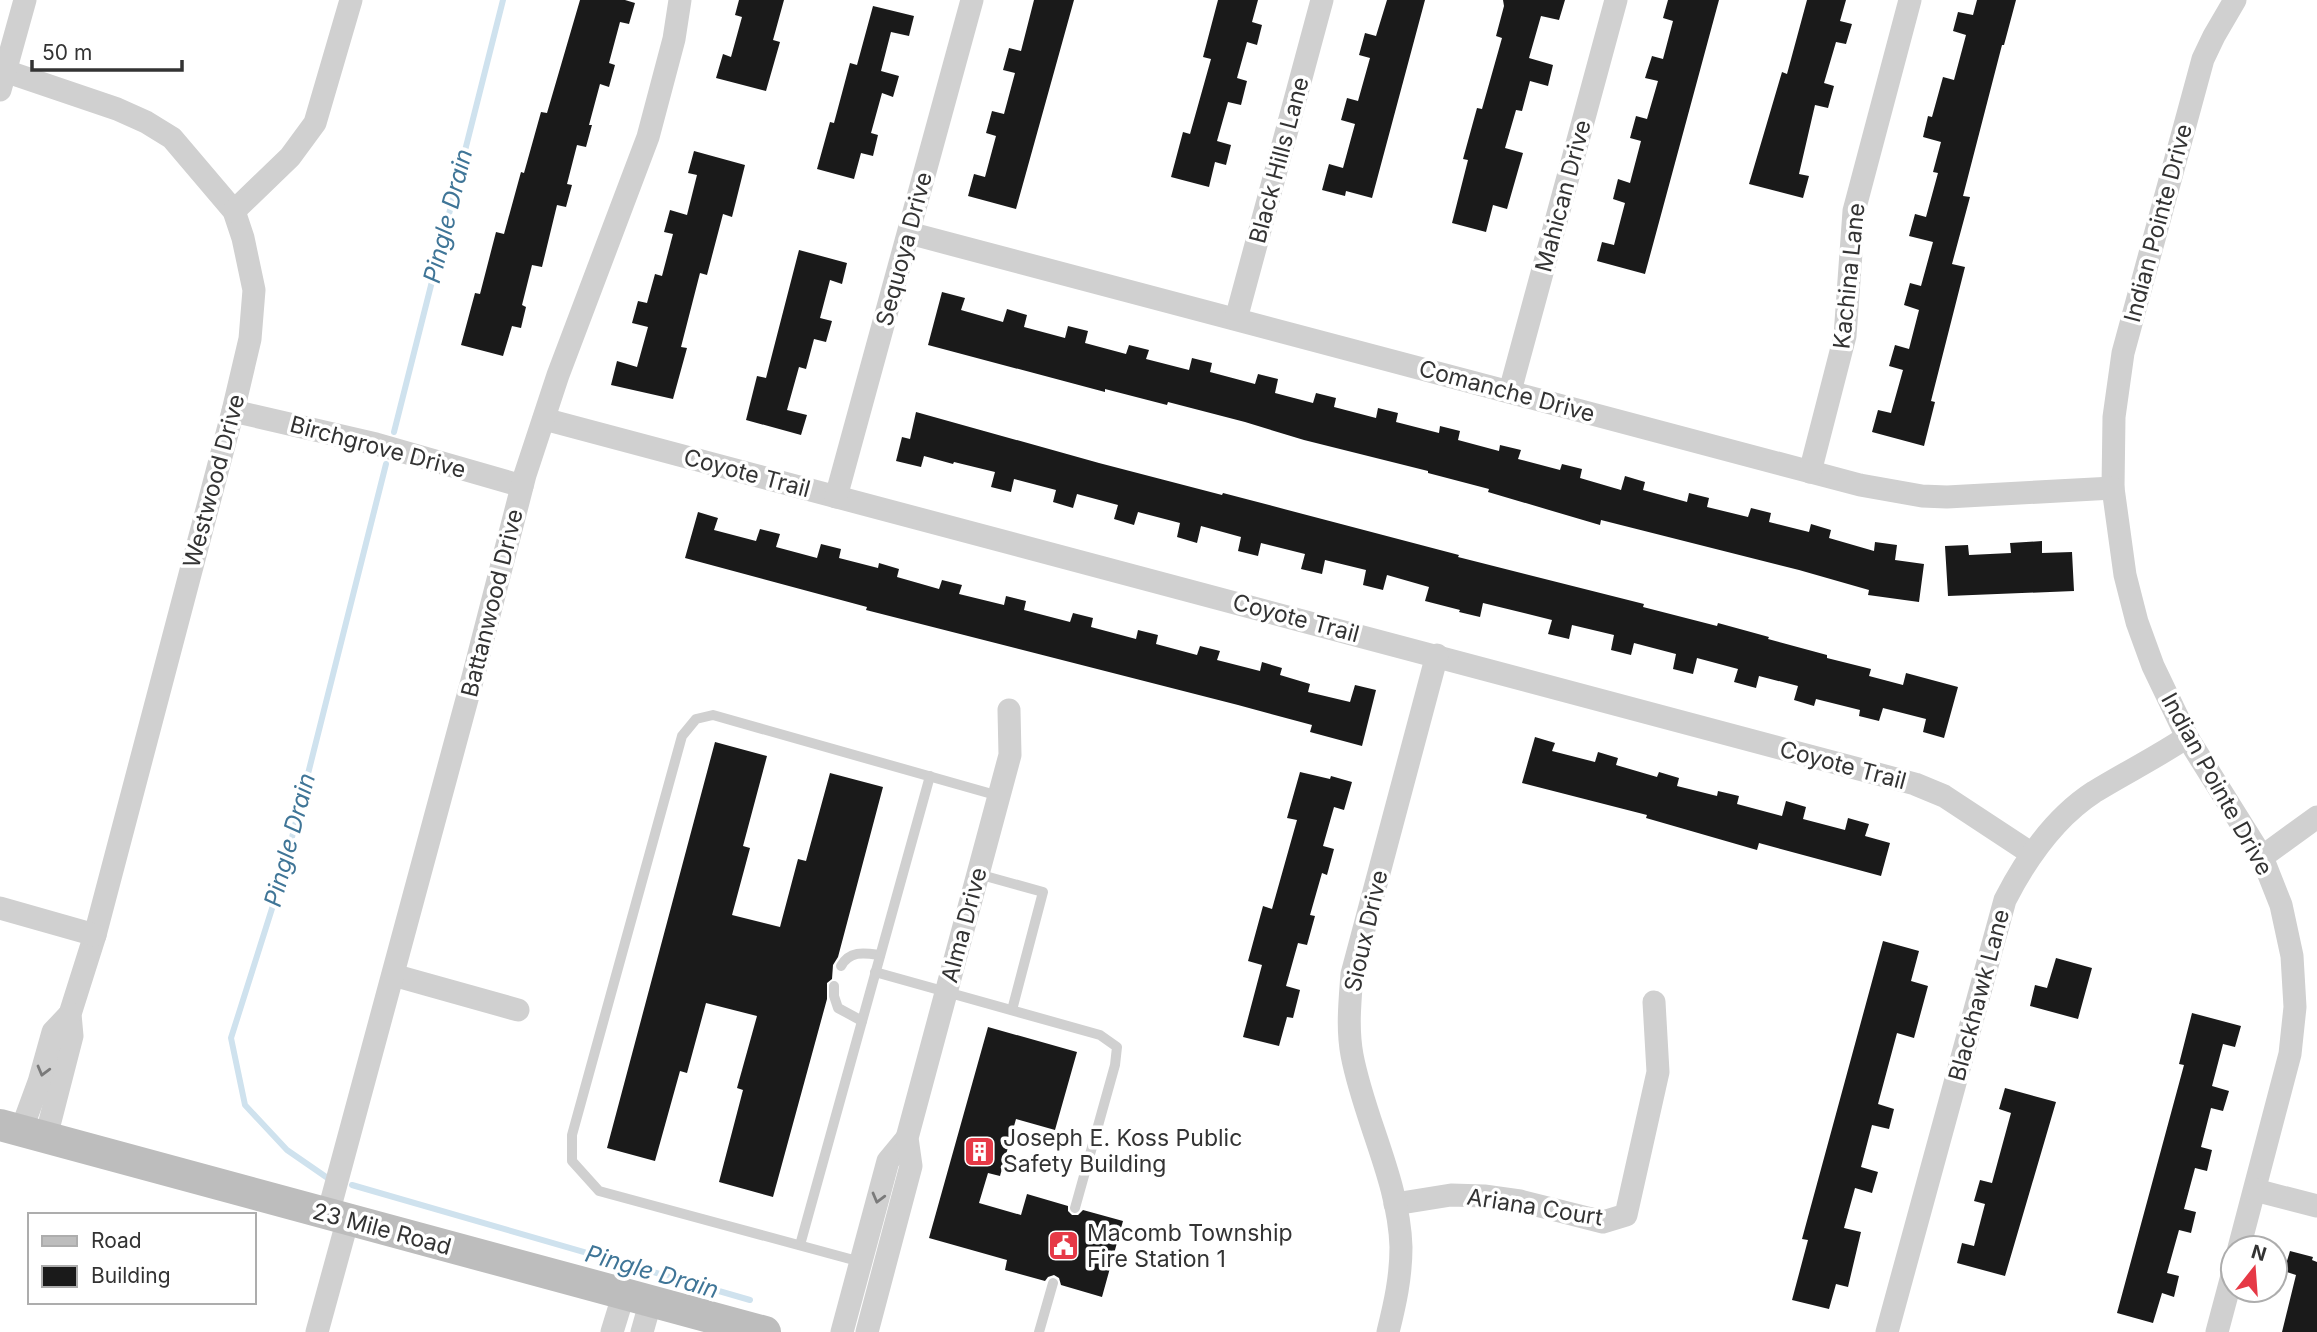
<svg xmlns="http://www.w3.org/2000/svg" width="2317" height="1332" font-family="Inter,sans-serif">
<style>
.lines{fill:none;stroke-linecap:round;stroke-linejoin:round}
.stream{stroke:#cfe2ee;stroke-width:6}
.building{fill:#1a1a1a}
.service{stroke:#d0d0d0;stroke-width:10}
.minor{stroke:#d0d0d0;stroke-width:23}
.secondary{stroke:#bdbdbd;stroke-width:32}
.oneway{stroke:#7a7a7a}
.labels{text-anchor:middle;stroke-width:7;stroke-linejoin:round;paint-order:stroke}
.street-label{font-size:23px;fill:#333;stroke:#fff}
.poi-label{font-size:23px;fill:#333;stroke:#fff;text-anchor:start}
.water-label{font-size:24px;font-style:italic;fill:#3f7597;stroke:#fff}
</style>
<rect width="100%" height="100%" fill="#fff"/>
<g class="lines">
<!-- stream -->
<g class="stream">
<path d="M394,432L503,0"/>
<path d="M329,1179L287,1150L245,1105L231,1038L282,877L386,464"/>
<path d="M352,1185L750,1300"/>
</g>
</g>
<!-- building -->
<g class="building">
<path d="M580,0H625L635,3L629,24L620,22L609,63L615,65L609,87L600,84L589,125H592L586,147L577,145L567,184L572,185L566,207L557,205L542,267L532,265L522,305L526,307L521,328L512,326L503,356L461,345L475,293L480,294L496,232L504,234L521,172L524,173L541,112L547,113Z"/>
<path d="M739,0H784L773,40L780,42L766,91L716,78L723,54L731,57L742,17L735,15Z"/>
<path d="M1034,0H1074L1016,209L968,196L974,174L985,177L996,136L986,133L992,111L1004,114L1015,73L1003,70L1009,48L1021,51Z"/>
<path d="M1218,0H1258L1252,22L1262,25L1257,45L1247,42L1237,78L1247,81L1241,105L1228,102L1217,141L1231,145L1226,165L1215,162L1209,187L1171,177L1183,132L1190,134L1211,59L1203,57Z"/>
<path d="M1387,0H1425L1372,198L1346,191L1345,196L1322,190L1329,164L1343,168L1355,124L1341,120L1347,98L1358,101L1370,58L1359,55L1365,33L1376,36Z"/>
<path d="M1503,0H1565L1559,20L1541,16L1529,58L1553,65L1548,86L1530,81L1522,111L1516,110L1505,148L1523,153L1507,209L1493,205L1486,232L1452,223L1468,160L1463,159L1477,108L1482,109L1502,38L1496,36L1504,6Z"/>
<path d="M1668,0H1719L1645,274L1597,261L1602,242L1614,245L1625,203L1613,199L1618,179L1630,183L1641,141L1630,138L1636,116L1647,119L1658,81L1645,78L1652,56L1663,59L1673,21L1663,18Z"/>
<path d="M1807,0H1846L1840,21L1852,24L1846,44L1836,42L1824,83L1834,86L1828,108L1815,105L1799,174L1809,176L1803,198L1749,184L1782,72L1787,74Z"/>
<path d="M1977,0H2016L2004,45H2002L1963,196L1970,197L1952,264L1965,267L1931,401L1935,402L1924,446L1872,432L1878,410L1891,413L1903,370L1889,366L1895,345L1909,349L1919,310L1904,305L1910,283L1921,286L1933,242L1909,236L1915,214L1926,217L1938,173L1933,172L1941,142L1923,137L1928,116L1932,117L1943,77L1954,80L1966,35L1953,31L1958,12L1973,15Z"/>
<path d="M873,6L914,16L909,36L891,32L881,71L899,76L893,97L882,93L871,133L878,135L873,156L861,153L854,179L817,169L830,122L834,123L850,63L857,65Z"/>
<path d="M694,151L745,165L732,217L723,214L707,275L700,273L681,347L687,348L673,399L611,385L617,361L637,367L648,327L632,323L638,301L647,303L655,274L662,276L673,234L664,232L670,210L687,215L697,175L688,173Z"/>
<path d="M799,250L847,263L842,284L830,280L820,318L832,321L826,342L814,339L806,369L799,367L787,410L807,415L801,435L746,420L757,376L766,378Z"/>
<path d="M942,292L965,298L961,310L1003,322L1007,309L1027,315L1024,327L1065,338L1068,326L1088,331L1085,343L1126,354L1129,345L1149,350L1146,359L1189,370L1192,358L1212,363L1210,372L1255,384L1258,374L1278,379L1275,393L1313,403L1316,393L1336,398L1334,407L1376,418L1378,408L1398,413L1396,422L1439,433L1440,426L1460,431L1458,440L1499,451L1500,445L1521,450L1518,459L1560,470L1562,464L1582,469L1580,478L1621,490L1625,476L1645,482L1643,490L1687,502L1689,493L1709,498L1707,507L1748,517L1751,508L1771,513L1769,522L1809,532L1811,524L1831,530L1829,538L1874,551L1875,542L1897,545L1895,560L1924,564L1919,602L1868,595L1869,590L1799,570L1601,520L1600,525L1488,492L1489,489L1428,473V471L1304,440L1245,422L1168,402L1167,405L1105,389V392L928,345Z"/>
<path d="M916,412L1099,463L1222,495L1223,493L1459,555L1458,557L1644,604L1643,607L1717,626L1718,623L1769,637L1768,639L1827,655V658L1871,669L1869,676L1903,685L1906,673L1958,687L1944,738L1923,732L1926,719L1883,708L1879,721L1859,716L1860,710L1816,699L1814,706L1794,700L1798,686L1759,676L1756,688L1734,682L1738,669L1697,658L1693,674L1673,669L1676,654L1634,643L1631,655L1611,650L1614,635L1572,625L1569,639L1548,634L1552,620L1483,603L1480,617L1459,612L1460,610L1425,601L1429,587L1387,575L1383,590L1363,585L1366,570L1325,560L1322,574L1301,569L1305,554L1261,543L1258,556L1238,551L1241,537L1201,526L1197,543L1177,537L1180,523L1138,512L1134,525L1114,519L1118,505L1077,494L1073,508L1053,502L1056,490L1014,479L1011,492L991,487L995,472L954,462L953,464L924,456L921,467L896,461L902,437L910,439Z"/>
<path d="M698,512L718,518L714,530L756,541L760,529L780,534L776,547L817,558L821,544L841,549L839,558L878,568L879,563L899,569L897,577L939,589L942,580L962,585L959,594L1004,605L1006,596L1026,601L1024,610L1070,622L1073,613L1093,618L1091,627L1136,639L1138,630L1158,635L1156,644L1197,655L1200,646L1220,651L1217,660L1260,671L1262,662L1282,668L1280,675L1310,684L1308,692L1350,702L1355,685L1376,690L1362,746L1310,732L1312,725L1238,705L866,610L867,607L685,558Z"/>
<path d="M2042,541V553L2072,552L2074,591L1948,596L1945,546L1968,545L1969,555L2011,553L2010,543Z"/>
<path d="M1535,737L1555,743L1552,751L1595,762L1598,752L1618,758L1616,765L1657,777L1659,772L1679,778L1677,786L1717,796L1718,791L1739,796L1737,804L1782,816L1786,801L1806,807L1803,819L1845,830L1848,818L1869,824L1865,836L1890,843L1881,876L1759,843L1757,850L1646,818L1647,815L1522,783Z"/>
<path d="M715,742L767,756L743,846L750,848L732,915L780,927L798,859L806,861L830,773L883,787L838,957L833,965L832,979L827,983V999L773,1197L719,1182L743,1090L737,1088L757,1016L706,1003L687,1073L680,1071L655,1161L607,1148Z"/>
<path d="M1300,772L1330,779L1331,776L1352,782L1344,810L1334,807L1323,846L1334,849L1327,875L1322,873L1310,915L1315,916L1307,945L1298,943L1286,986L1300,990L1293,1018L1287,1017L1279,1046L1243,1037L1262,965L1248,961L1263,906L1272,909L1297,820L1287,818Z"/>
<path d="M1883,941L1919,951L1911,981L1928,986L1914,1038L1897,1033L1878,1104L1894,1109L1889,1129L1872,1125L1861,1167L1878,1172L1872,1193L1855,1188L1844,1228L1861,1232L1848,1287L1836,1284L1829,1309L1792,1300L1808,1240L1802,1239Z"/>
<path d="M2056,958L2092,968L2078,1019L2030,1006L2035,985L2047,988Z"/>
<path d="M2192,1013L2241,1026L2235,1047L2223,1044L2212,1086L2229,1091L2223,1111L2211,1108L2201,1147L2212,1150L2207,1171L2195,1168L2184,1209L2196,1212L2191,1233L2179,1230L2167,1273L2179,1276L2174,1297L2162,1293L2153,1323L2117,1313L2184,1065L2179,1064Z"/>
<path d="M988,1027L1077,1052L1055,1130L1016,1119L1000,1176L988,1173L979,1203L1021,1215L1027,1194L1068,1206V1211L1072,1215H1078L1083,1210L1123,1221L1102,1297L1061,1285L1059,1278L1054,1275L1048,1277L1045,1281L1005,1270L1007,1260L929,1238Z"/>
<path d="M2005,1088L2056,1102L2005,1276L1957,1263L1962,1243L1974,1246L1985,1204L1974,1201L1980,1180L1992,1183L2011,1113L1999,1109Z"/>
<path d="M2290,1251L2313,1257L2312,1260L2317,1262V1332H2282L2296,1275L2284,1271Z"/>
</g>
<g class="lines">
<!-- service -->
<g class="service">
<path d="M978,874L1043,892L1012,1010"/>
<path d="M841,966C850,950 865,953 880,955"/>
<path d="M875,972L1100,1035L1117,1047L1115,1065L1075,1208"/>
<path d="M834,986V996L838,1008L862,1021"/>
<path d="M800,1245L930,776"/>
<path d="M861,1262L599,1191L572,1161V1135L682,736L696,719L713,715L999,796"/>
<path d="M1039,1332L1053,1283"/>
</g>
<!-- minor -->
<g class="minor">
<path d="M2235,0L2214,36L2203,59L2123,353L2114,417L2113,488L2125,575L2137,622L2153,666L2187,737L2262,857L2281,905L2292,956L2295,1007L2290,1054L2239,1248"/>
<path d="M5,71L117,109L146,122L172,138L234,211L243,238L254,290L250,339L233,411L95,935L70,1014L72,1036L46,1137"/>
<path d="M0,90L25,0"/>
<path d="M234,211L290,157L315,123L351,0"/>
<path d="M909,233L1860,485L1922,496L1947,497L2113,488"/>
<path d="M1236,319L1322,0"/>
<path d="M1510,391L1616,0"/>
<path d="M233,411L376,444L522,486"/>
<path d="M544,419L1915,784L1944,796L2032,854"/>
<path d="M1810,472L1845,336L1854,211L1910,0"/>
<path d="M836,497L972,0"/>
<path d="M2262,857L2317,817"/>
<path d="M0,908L95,935"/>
<path d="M393,975L518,1010"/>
<path d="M21,1131L39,1082L53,1032L70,1014"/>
<path d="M2255,1190L2317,1206"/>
<path d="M1395,1204L1451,1195L1484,1196L1520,1201L1603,1222L1626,1215L1658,1072L1654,1002"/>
<path d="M328,1214L473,677L525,475L558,375L648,137L674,39L680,0"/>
<path d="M317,1332L348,1219"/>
<path d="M612,1332L624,1293"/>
<path d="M642,1332L651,1300"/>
<path d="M842,1332L888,1161L907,1138"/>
<path d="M867,1332L911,1166L907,1138L1010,755L1009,710"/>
<path d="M1388,1332C1395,1304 1401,1277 1401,1247C1399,1181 1364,1119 1352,1055C1347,1028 1350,1001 1352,974L1437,655"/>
<path d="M1887,1332L2005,900C2026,859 2054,818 2094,792C2125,773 2157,757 2187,737"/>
<path d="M2217,1332L2233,1272"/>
</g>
<!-- secondary -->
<path class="secondary" d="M0,1125L765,1332"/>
</g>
<!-- one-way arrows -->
<defs><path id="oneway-chevron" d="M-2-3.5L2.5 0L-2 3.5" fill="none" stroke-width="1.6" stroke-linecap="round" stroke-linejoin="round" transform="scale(1.75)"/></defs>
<g class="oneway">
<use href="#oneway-chevron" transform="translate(43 1071) rotate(105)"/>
<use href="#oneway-chevron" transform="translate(878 1198) rotate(105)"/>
</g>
<!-- icons -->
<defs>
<symbol id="building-square" viewBox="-11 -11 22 22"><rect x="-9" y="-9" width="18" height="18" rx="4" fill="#e63946" stroke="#fff"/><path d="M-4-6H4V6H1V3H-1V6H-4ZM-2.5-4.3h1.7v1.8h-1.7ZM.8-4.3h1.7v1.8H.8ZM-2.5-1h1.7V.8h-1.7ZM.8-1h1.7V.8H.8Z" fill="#fff"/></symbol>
<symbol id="civic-square" viewBox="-11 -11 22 22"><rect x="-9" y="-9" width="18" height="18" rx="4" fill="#e63946" stroke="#fff"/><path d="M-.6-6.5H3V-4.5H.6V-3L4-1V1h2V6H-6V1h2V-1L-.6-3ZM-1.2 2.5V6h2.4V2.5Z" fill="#fff"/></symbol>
</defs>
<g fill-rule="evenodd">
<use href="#building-square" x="962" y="1134" width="35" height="35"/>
<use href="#civic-square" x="1046" y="1228" width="35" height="35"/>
</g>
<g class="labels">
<!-- street labels -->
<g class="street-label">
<text transform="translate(1279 160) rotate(-75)" y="8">Black Hills Lane</text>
<text transform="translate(1563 196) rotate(-75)" y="8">Mahican Drive</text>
<text transform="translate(2158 223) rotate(-75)" y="8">Indian Pointe Drive</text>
<text transform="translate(904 249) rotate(-75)" y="8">Sequoya Drive</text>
<text transform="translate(1849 276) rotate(-84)" y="8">Kachina Lane</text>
<text transform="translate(1507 391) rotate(15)" y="8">Comanche Drive</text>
<text transform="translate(378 447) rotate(15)" y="8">Birchgrove Drive</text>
<text transform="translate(747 473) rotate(15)" y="8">Coyote Trail</text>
<text transform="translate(214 481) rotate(-75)" y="8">Westwood Drive</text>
<text transform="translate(492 603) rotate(-76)" y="8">Battanwood Drive</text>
<text transform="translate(1296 618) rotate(15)" y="8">Coyote Trail</text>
<text transform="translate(1843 765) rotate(15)" y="8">Coyote Trail</text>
<text transform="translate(2217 784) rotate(61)" y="8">Indian Pointe Drive</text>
<text transform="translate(964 925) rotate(-75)" y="8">Alma Drive</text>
<text transform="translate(1366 931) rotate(-77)" y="8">Sioux Drive</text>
<text transform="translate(1979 995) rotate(-75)" y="8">Blackhawk Lane</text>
<text transform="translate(1535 1207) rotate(9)" y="8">Ariana Court</text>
<text transform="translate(382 1229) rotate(15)" y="8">23 Mile Road</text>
</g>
<!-- poi labels -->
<g class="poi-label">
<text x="1003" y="1146">Joseph E. Koss Public<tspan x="1003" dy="26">Safety Building</tspan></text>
<text x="1087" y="1241">Macomb Township<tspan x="1087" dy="26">Fire Station 1</tspan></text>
</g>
<!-- water labels -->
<g class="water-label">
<text transform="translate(448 216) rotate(-76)" y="8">Pingle Drain</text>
<text transform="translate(290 840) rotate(-75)" y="8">Pingle Drain</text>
<text transform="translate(652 1272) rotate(16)" y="8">Pingle Drain</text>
</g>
</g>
<!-- legend -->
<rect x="28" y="1213" width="228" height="91" fill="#ffffff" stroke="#adadad" stroke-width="2"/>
<rect x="42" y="1236" width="35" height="10" fill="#bdbdbd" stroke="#adadad" stroke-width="2"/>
<text x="91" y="1248" font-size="21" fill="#333333">Road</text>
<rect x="42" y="1266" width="35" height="21" fill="#1a1a1a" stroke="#adadad" stroke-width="2"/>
<text x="91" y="1283" font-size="21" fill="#333333">Building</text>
<!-- north arrow -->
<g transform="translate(2254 1269) rotate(17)"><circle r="33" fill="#ffffff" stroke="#adadad" stroke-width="2"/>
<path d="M0-5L12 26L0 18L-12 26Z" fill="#e63946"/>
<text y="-10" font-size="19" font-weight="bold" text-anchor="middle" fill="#333333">N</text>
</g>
<!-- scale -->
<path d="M32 60v10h150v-10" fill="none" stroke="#333333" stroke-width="3.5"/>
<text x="42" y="60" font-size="21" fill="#333333" stroke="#ffffff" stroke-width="5" paint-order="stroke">50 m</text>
</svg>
